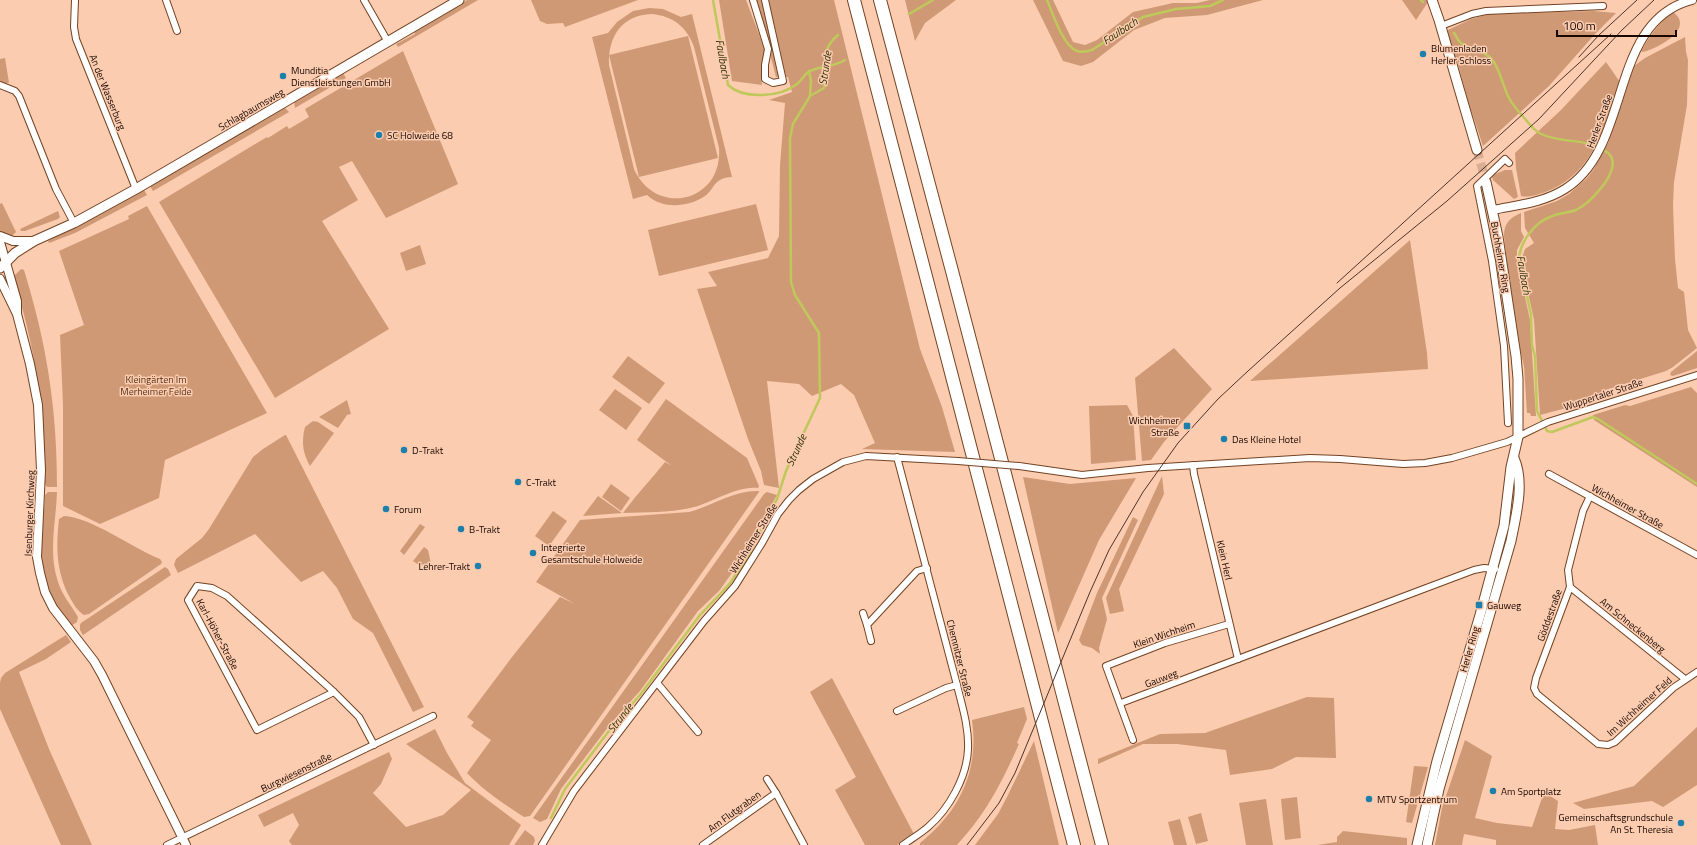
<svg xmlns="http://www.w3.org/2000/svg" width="1697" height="845" font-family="'Titillium Web',sans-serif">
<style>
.green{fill:#d09976;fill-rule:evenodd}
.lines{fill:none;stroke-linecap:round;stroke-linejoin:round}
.stream{stroke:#bfc85a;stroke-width:2.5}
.secondary-tunnel{stroke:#d9ae95;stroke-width:9;stroke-dasharray:9 4.5;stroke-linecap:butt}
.minor-casing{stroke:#744322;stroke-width:8}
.tertiary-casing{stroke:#744322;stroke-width:10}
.secondary-casing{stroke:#744322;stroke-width:11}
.motorway-casing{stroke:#744322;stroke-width:14}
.minor{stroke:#fff;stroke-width:6}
.tertiary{stroke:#fff;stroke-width:8}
.secondary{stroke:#fff;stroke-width:9}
.motorway{stroke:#fff;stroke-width:12}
.tram{stroke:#4d3429;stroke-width:1}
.minor-bridge-casing{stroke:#744322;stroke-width:8;stroke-linecap:butt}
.minor-bridge{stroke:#fff;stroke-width:6}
.poi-dot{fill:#1d7fab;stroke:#fbccaf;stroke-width:1.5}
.labels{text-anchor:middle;stroke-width:3;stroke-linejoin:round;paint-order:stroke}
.poi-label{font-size:10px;fill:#180600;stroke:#fbccaf;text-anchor:start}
.street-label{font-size:10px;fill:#180600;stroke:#fbccaf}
.park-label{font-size:10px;fill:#553017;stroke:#fbccaf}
.water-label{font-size:11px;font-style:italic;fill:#2f3203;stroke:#fbccaf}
</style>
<rect width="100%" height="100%" fill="#fbccaf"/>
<!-- green -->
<g class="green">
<path d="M467,0H478L398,47L396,44L415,34L414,31Z"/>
<path d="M531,0H638L565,27L563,23L547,24L540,21Z"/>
<path d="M719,0H746L765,50L761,74L762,85L732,81Z"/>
<path d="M756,0H834L920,349L942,407L955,452L862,449L875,443L854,395L841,384L812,396L799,384L767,381L779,488L764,485L761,471L748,439L697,289L717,286L708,272L768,258L779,236L780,165L785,103L769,100L792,92L788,77H776Z"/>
<path d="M905,0H956L925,23L915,41Z"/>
<path d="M1033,0H1053L1073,42L1085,45L1097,40L1133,12L1173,3H1197L1210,0H1263L1207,15L1165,18L1134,30L1093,62L1081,66L1063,61Z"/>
<path d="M1402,0H1427L1428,2L1416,20Z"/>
<path d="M649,8L663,9L681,17L692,14L732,177C728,177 723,178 720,180C714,183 711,192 705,196C689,207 663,210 647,195L633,199L592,37L608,33L617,22L633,11ZM652,14C673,16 687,27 694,47L719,148C723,202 656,218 634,169L609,65C608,36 622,15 652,14Z"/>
<path d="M1594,11L1616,13L1596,33L1549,86L1483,146L1469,104L1456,57H1454L1448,35V30L1471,19L1490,14Z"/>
<path d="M1673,12C1696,29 1656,49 1643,52L1641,51C1650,36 1659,22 1673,12Z"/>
<path d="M688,36L718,158L639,177L609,55Z"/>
<path d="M1685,37L1686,52L1688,60L1687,105L1674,182L1673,205L1675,259L1678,288L1684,292L1688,330L1697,348L1673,367L1666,371L1602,391L1596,399L1582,403L1580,399L1574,401V406L1540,415L1534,320L1521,261L1525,249L1534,243L1525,228L1524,212L1557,201L1569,194L1587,178L1594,169L1608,143L1634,66L1645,58Z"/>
<path d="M403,51L458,184L386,218L352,161L339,167L358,200L322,221L389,329L275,398L159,202L267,137L268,138L287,126L289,129L309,117L305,109Z"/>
<path d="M5,58L9,83H3L0,81V59Z"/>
<path d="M1606,62L1620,82C1605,124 1594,173 1548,191C1540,194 1529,198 1521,196L1516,168L1515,153L1561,110Z"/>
<path d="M343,73L346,78L295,108L294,101Z"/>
<path d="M284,107L289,112L153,191L150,186Z"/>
<path d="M1505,170H1512L1518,197L1514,199L1493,180L1492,177L1493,175Z"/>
<path d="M144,190L147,195L75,233L49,243L48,241Z"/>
<path d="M2,203L16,232L11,237L0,231V204Z"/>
<path d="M756,204L768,250L659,276L648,230Z"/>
<path d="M147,206L267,413L165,460L159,498L100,524L63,506V405L60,335L84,325L59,251L129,219L128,216Z"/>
<path d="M58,211L60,217L58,219L25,231H21L20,229Z"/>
<path d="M1521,213V231L1524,237L1517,250V259L1530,320L1536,416H1531L1530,413H1527L1524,366L1513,320L1504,236C1504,224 1509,218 1521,213Z"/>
<path d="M1410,240L1427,353L1428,369L1250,381Z"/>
<path d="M420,245L426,264L406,271L400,253Z"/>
<path d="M21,269L24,270C47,345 57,409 57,487H47L45,484C45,413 35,345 13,277Z"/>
<path d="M1174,348L1212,389L1164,442L1151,460L1142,461L1135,378Z"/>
<path d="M1697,351V368L1673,376L1670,375L1671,372Z"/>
<path d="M628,356L665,383L649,404L612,377Z"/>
<path d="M1691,387L1697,393V487L1594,420L1593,415L1625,405L1630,406Z"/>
<path d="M615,389L642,408L626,430L599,410Z"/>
<path d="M666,399L747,458L759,486L758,488C738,485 713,502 694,507C672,513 646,512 623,513C636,495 651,480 665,462L672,466L637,440Z"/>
<path d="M347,400L351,414L347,415L338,428L319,417Z"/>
<path d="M1127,405L1133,416L1136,460L1091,464L1089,406Z"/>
<path d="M313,421L318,422L334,433L310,466C303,454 301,442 305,427Z"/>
<path d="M285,435H286L424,707L413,712L373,633L353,619L337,588L323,571L301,582L255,534L178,573L174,565L176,559L202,538L209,529L253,457L263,449Z"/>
<path d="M1162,476L1164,494L1119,589L1124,611L1110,614L1106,598Z"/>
<path d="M1023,477L1070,484L1136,478L1099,540L1058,633Z"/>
<path d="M611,484L630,498L621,511L602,497Z"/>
<path d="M759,491V492L530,816L524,817C504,804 484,791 467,773L491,740L471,726L474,722L467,717L512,657L560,597L575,604L536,582L580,520L689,512C712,506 734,490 759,491Z"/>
<path d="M48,492H57C56,522 48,552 58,582C62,595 71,605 78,617L77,622L71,626C66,620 61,613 56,606C35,572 43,533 45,495Z"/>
<path d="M767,492L777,495L744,556L719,591L698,611L640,691L612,722L561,789L547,819L540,822L533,818L764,494Z"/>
<path d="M598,496L622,513L583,516Z"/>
<path d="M553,511L567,521L549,546L535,536Z"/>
<path d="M64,516C91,517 132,548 160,559L162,562L161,564L89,614L84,615C77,611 73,603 69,596C56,570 56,547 59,519Z"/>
<path d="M1133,517L1138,520L1102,598L1107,619L1099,648L1100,654L1092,648L1082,645L1079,640L1097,593Z"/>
<path d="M420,524L425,527L404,555L400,551Z"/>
<path d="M424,547L428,550L431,564L419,565L413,561Z"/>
<path d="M165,567L168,569L171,575L83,635L80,630V625L81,623Z"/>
<path d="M66,635L71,642L46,659L19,672L49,749L92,845H61L0,709V683L1,678L5,673Z"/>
<path d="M832,678L914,834L897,845H865L835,790L856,777L810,692Z"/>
<path d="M1307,697L1334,698L1336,758L1296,757L1272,769L1230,775L1226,750L1177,744H1143L1098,764V759L1160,734L1205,733Z"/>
<path d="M1024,707L1027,719L1017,743L1019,744C1001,784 987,812 957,845H920V843C960,811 979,771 972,720Z"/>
<path d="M1697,727V785L1663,807L1652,801L1584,809L1573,803L1634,786Z"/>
<path d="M435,729L447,753L465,783L521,825L509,845H292L289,841L299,825L293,813L264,827L258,815L389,752L392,759L381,784L373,793L406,827L443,815L471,790L406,744Z"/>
<path d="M1465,740L1492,756L1475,818L1497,823L1532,827L1544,792L1558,801L1555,829L1569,830L1595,825L1598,845H1496V840L1464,834L1462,845H1435L1442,808Z"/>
<path d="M1034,741L1059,845H975L998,814L1008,795Z"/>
<path d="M1414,766L1428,767L1412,823L1406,822Z"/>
<path d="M1297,797L1301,838L1285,840L1281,799Z"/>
<path d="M1266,799L1273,845H1246L1239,803Z"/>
<path d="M1201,813L1208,841L1196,844L1188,817Z"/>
<path d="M1180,819L1187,845H1174L1168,822Z"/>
<path d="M525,830L534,837L535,841L533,845H514Z"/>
<path d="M1343,831L1407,838V845H1317L1337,842V837Z"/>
</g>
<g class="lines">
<!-- stream -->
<g class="stream">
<path d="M713,0L728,85C744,100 781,97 797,84C802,80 805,73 810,71C822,66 834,67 845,60"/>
<path d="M1047,0C1053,14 1063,46 1077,51C1082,53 1087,51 1092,50L1143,17L1176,9L1210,6L1223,0"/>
<path d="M1421,0L1423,2"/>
<path d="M909,14L933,0"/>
<path d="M1454,33C1456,35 1457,39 1459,41C1467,51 1485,48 1494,62C1500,72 1503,85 1508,96C1512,105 1519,112 1526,120C1530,125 1535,131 1541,134C1562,144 1588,137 1608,153C1619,162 1608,180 1601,188C1594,197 1586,205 1576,210C1568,213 1558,213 1550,217C1534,223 1520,242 1519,259L1531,315L1532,345L1535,356L1537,411L1547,431L1552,432L1593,417L1598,419L1697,484"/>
<path d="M809,71L811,81L810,96"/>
<path d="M551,818L565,789L615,723L640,695L700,615L722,592L731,582L747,558L777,499L786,471L820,398L819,333L795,295L791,282L790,138L793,124L810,96L824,88C828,66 819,50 838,35"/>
</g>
<!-- secondary-tunnel -->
<path class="secondary-tunnel" d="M1477,150L1486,182"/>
<defs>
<g id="minor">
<path d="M75,0L74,27L76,39L136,189"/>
<path d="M166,0L177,31"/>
<path d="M364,0L388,42"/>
<path d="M753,0L768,49L765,65V79L773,83L783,81L765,0"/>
<path d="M1441,26L1472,14L1486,11L1603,6"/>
<path d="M0,85L15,91L19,96L56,189L74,223"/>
<path d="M1508,423L1504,346L1492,261L1477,186L1505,159L1509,163"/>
<path d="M897,457L957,685C962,706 969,727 968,749C967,777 949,809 928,827C920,834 911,839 903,845"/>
<path d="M1193,465L1194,474L1238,659"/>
<path d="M1019,466L1082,475L1148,468L1310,458L1340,459L1403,464L1425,463L1452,458L1507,442L1548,422L1697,375"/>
<path d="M1549,474L1697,555"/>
<path d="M1590,496L1583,511L1568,570L1570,587L1536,678L1534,688L1537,694L1598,744L1608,745L1615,742L1673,688L1697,672"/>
<path d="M1570,587L1685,679"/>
<path d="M863,613L867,625"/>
<path d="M871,641L867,625L917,571L927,568"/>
<path d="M658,684L698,732"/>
<path d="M334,692L257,730L188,600L197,586L212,588L227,596L334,692L359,717L374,745"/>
<path d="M1121,703L1474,570L1484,568L1495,569"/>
<path d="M897,711L946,688L957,685"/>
<path d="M1133,740L1106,666L1165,643L1229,624"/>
<path d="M767,779L776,793"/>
<path d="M167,845L433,716"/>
<path d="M542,845L574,791L704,621L735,586L762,543L778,514L789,500L799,490L813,479L843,462L866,456L958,461"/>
<path d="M703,845L776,793L804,845"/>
</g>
<g id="tertiary">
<path d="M1493,210C1517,205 1543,203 1565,189C1633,147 1607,22 1692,0"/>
<path d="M0,236L13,241H34"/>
<path d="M0,242L17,301V313"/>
<path d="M0,279L17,314L30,364L38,405L41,470L37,557L40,573L45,592L53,608L94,661L102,675L186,845"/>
</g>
<g id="secondary">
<path d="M1432,0L1439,20L1477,150"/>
<path d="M0,268L15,253L34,241L74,223L136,189L459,0"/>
<path d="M1417,845L1437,761L1480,615L1504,526L1511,467L1518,437V379L1516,356L1498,237L1486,182"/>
<path d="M1427,845L1439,789L1511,541C1516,515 1525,483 1514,458"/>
</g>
<g id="motorway">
<path d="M854,0L1074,845"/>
<path d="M880,0L952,271L1102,845"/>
</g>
</defs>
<!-- minor casing -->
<use href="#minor" class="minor-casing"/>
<!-- tertiary casing -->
<use href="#tertiary" class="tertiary-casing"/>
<!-- secondary casing -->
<use href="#secondary" class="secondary-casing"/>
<!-- motorway casing -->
<use href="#motorway" class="motorway-casing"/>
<!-- minor -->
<use href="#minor" class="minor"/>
<!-- tertiary -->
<use href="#tertiary" class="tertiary"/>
<!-- secondary -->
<use href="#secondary" class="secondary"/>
<!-- motorway -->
<use href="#motorway" class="motorway"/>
<!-- tram -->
<g class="tram">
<path d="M1579,57L1599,35L1637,0"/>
<path d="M1337,283L1611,34"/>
<path d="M967,845L999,803L1015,773L1090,592L1109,550L1143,492L1178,443L1218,399L1248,371L1340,288L1447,201L1539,119L1622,30L1654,0"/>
</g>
<defs>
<path id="minor-bridge" d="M958,461L1019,466"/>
</defs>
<!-- minor-bridge casing -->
<use href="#minor-bridge" class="minor-bridge-casing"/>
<!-- minor-bridge -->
<use href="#minor-bridge" class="minor-bridge"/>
</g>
<!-- markers -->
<g class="poi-dot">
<circle cx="1423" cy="54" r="4"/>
<circle cx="283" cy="76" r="4"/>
<circle cx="379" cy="135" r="4"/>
<rect x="1183" y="422" width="8" height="8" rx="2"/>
<circle cx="1224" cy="439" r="4"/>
<circle cx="404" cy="450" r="4"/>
<circle cx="518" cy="482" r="4"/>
<circle cx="386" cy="509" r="4"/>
<circle cx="461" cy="529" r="4"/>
<circle cx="533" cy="553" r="4"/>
<circle cx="478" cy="566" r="4"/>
<rect x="1475" y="601" width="8" height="8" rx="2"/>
<circle cx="1493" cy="791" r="4"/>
<circle cx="1369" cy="799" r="4"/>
<circle cx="1681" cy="823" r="4"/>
</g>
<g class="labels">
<!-- poi labels -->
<g class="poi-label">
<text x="1431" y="52">Blumenladen<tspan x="1431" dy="12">Herler Schloss</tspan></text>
<text x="291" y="74">Munditia<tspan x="291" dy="12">Dienstleistungen GmbH</tspan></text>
<text x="387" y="139">SC Holweide 68</text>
<text x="1179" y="424" text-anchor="end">Wichheimer<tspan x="1179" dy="12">Straße</tspan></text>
<text x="1232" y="443">Das Kleine Hotel</text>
<text x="412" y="454">D-Trakt</text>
<text x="526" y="486">C-Trakt</text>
<text x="394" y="513">Forum</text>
<text x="469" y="533">B-Trakt</text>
<text x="541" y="551">Integrierte<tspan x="541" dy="12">Gesamtschule Holweide</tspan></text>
<text x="470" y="570" text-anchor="end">Lehrer-Trakt</text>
<text x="1487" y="609">Gauweg</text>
<text x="1501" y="795">Am Sportplatz</text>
<text x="1377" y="803">MTV Sportzentrum</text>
<text x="1673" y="821" text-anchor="end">Gemeinschaftsgrundschule<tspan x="1673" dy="12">An St. Theresia</tspan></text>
</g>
<!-- street labels -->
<g class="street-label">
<text transform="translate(108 92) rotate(68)" y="4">An der Wasserburg</text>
<text transform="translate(251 109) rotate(-30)" y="4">Schlagbaumsweg</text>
<text transform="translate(1599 121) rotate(-70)" y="4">Herler Straße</text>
<text transform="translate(1501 257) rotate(80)" y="4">Buchheimer Ring</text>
<text transform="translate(1603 394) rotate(-18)" y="4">Wuppertaler Straße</text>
<text transform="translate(1628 506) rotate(29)" y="4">Wichheimer Straße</text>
<text transform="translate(29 513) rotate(-88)" y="4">Isenburger Kirchweg</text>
<text transform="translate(753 538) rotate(-58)" y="4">Wichheimer Straße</text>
<text transform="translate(1225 560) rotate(77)" y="4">Klein Herl</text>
<text transform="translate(1549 615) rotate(-70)" y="4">Göddestraße</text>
<text transform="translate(1633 625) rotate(39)" y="4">Am Schneckenberg</text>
<text transform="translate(218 634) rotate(62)" y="4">Karl-Höher-Straße</text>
<text transform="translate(1164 634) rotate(-19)" y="4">Klein Wichheim</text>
<text transform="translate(1469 649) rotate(-74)" y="4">Herler Ring</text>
<text transform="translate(960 658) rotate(76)" y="4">Chemnitzer Straße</text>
<text transform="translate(1161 678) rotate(-21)" y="4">Gauweg</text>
<text transform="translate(1639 706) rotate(-42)" y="4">Im Wichheimer Feld</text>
<text transform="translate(296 772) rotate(-26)" y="4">Burgwiesenstraße</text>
<text transform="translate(734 811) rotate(-36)" y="4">Am Flutgraben</text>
</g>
<!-- park labels -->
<g class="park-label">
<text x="156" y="383">Kleingärten Im<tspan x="156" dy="12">Merheimer Felde</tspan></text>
</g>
<!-- water labels -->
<g class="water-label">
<text transform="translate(1120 31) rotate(-33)" y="4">Faulbach</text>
<text transform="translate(723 59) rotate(80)" y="4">Faulbach</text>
<text transform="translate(825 68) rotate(-81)" y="4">Strunde</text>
<text transform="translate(1524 275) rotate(80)" y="4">Faulbach</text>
<text transform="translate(796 450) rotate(-65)" y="4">Strunde</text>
<text transform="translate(620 718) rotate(-52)" y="4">Strunde</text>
</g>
</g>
<!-- scale -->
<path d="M1557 30v6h119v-6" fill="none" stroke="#180600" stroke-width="2"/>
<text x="1563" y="30" font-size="12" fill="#180600" stroke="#fbccaf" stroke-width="3" paint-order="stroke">100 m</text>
</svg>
